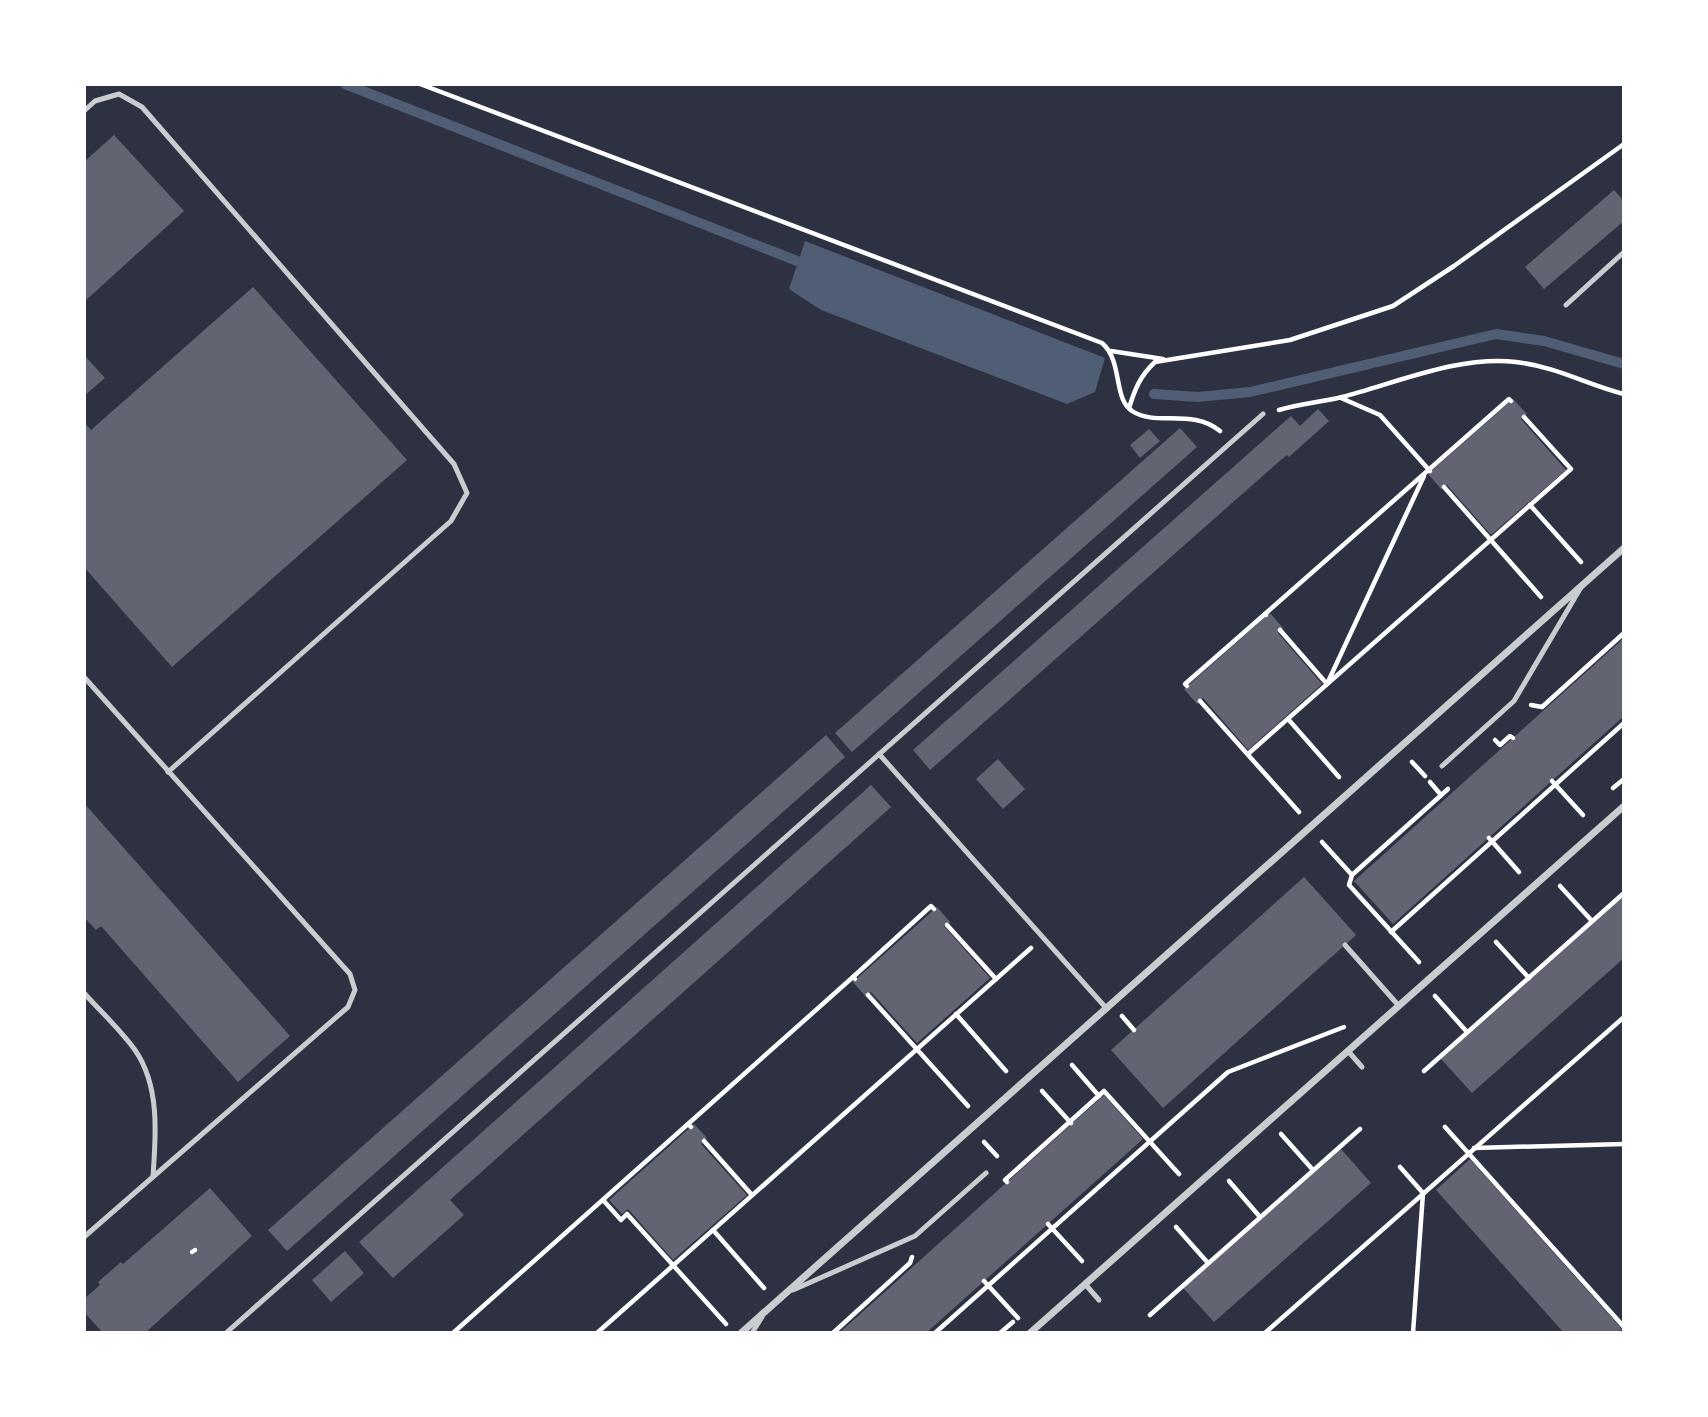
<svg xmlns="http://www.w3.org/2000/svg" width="1708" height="1417" font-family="Arial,sans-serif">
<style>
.water{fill:#4f5d75}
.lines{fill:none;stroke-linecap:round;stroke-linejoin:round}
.stream{stroke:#4f5d75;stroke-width:10}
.building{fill:#626471}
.path{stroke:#fff;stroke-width:4.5}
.service{stroke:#caccd0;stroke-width:5}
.minor{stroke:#caccd0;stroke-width:7}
</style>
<rect width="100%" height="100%" fill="#2d3142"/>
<!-- water -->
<path class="water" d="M805,241L1105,358L1095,392L1067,404L821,310L789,289Z"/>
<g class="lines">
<!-- stream -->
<g class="stream">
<path d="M345,84L810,266"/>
<path d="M1154,394L1198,397L1250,392L1496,334L1544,341L1624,364"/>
</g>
</g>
<!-- building -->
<g class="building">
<path d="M114,135L184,211L84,302V162Z"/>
<path d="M1614,190L1624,201V221L1544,289L1525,267Z"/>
<path d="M253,287L407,460L172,667L84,567V422L91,430Z"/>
<path d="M84,355L105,378L84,396Z"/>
<path d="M1513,399L1527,414L1521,419L1566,470L1491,535L1447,485L1441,489L1428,474Z"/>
<path d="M1318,409L1329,421L1289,457L1287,455L1275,465L930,770L913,750L1291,416L1300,426Z"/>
<path d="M1180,428L1197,447L852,752L835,733Z"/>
<path d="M1149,429L1160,441L1140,458L1130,445Z"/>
<path d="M1270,613L1283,628L1278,633L1322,684L1248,750L1203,698L1197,704L1184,689Z"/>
<path d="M1624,638V716L1393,924L1354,881Z"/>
<path d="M826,735L845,757L287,1251L268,1230Z"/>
<path d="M998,759L1025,789L1003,809L976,779Z"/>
<path d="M871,785L891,807L450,1200L464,1215L393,1278L359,1242Z"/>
<path d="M84,803L290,1036L238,1082L101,926L96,930L84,917Z"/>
<path d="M1304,877L1356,935L1163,1108L1111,1050Z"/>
<path d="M1624,896V958L1472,1093L1441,1059Z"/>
<path d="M937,907L950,922L944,926L990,978L917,1043L871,992L866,997L853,982Z"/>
<path d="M1104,1095L1143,1139L926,1333H839Z"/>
<path d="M694,1124L707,1138L701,1144L747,1195L673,1260L628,1209L622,1214L609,1200Z"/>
<path d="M1341,1149L1371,1183L1214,1322L1183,1288Z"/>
<path d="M1470,1159L1622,1329L1617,1333H1564L1436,1190Z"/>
<path d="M210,1188L252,1236L145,1333H103L84,1312V1299L100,1285L98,1282L121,1262L123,1264Z"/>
<path d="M345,1251L364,1273L331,1302L312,1280Z"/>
</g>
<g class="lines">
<!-- path -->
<g class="path">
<path d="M420,84L1102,343C1123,361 1113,399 1132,411C1156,427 1192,408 1220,431"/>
<path d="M1111,351L1163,359"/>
<path d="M1341,398L1380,415L1430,471"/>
<path d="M1129,408C1135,389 1140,376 1155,362L1290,340L1393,306L1454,266L1624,144"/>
<path d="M1279,410C1300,404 1321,402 1342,397C1396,383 1460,355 1516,362C1558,367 1585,384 1624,394"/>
<path d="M1444,487L1541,597"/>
<path d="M1530,505L1581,562"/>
<path d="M1265,614L1509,399L1511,401"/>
<path d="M1280,630L1327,684L1424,476"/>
<path d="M1187,686L1185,684L1265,614L1266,615"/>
<path d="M1200,701L1299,812"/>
<path d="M1531,705L1542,707L1624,633"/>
<path d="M1288,719L1339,777"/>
<path d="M1495,740L1500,745L1510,736L1513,738"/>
<path d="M1248,754L1571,469L1524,417"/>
<path d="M1412,762L1425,776"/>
<path d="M1552,781L1583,815"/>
<path d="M1430,782L1441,795"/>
<path d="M1613,788L1624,779"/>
<path d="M1489,838L1519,872"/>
<path d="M1322,842L1352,875L1349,885L1419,962"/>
<path d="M1352,875L1448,789"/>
<path d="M1560,886L1592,921"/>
<path d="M947,925L996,979"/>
<path d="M1391,932L1624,723"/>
<path d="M1496,942L1529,978"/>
<path d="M855,979L853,977L931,906L934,909"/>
<path d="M868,995L968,1106"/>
<path d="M1435,996L1467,1032"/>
<path d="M956,1014L1006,1071"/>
<path d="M1122,1016L1134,1030"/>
<path d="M1072,1065L1099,1096"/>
<path d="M1424,1071L1624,893"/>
<path d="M1042,1091L1071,1123"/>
<path d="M688,1124L853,977"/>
<path d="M1445,1127L1624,1327"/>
<path d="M1281,1134L1313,1170"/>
<path d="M704,1141L752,1195"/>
<path d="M984,1142L997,1156"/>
<path d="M1474,1148L1624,1144"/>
<path d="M1400,1167L1423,1193L1413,1333"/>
<path d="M1229,1181L1260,1217"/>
<path d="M1007,1182L1005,1180L1104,1091L1179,1174"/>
<path d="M603,1200L621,1220L627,1214L726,1324"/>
<path d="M1048,1224L1082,1261"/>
<path d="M1176,1227L1208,1263"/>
<path d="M713,1230L764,1288"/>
<path d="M192,1252L195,1250"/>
<path d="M984,1281L1018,1318"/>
<path d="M1150,1315L1360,1129"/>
<path d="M453,1333L688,1124L691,1127"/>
<path d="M597,1333L1031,948"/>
<path d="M833,1333L910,1263L912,1257"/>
<path d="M935,1333L1228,1072L1344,1027"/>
<path d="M1000,1333L1013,1322"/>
<path d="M1265,1333L1624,1017"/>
</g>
<!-- service -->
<g class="service">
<path d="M84,111L95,101L119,94L142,107L454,464L467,493L451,521L168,772"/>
<path d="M1566,305L1624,252"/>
<path d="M84,677L350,974L355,990L348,1007L84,1237"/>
<path d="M879,754L1107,1009"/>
<path d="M1442,766L1514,701L1580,589"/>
<path d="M1345,945L1399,1006"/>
<path d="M84,993C100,1011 120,1029 135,1050C160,1086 156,1135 153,1176"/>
<path d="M1348,1051L1362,1067"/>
<path d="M1085,1284L1099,1300"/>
<path d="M793,1290L915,1236L986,1173"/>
<path d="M226,1333L1263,414"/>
<path d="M752,1333L762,1317"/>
</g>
<!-- minor -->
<g class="minor">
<path d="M741,1333L1624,548"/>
<path d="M1030,1333L1624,806"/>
</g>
</g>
<!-- border -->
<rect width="1708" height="1417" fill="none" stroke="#ffffff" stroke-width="172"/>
</svg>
